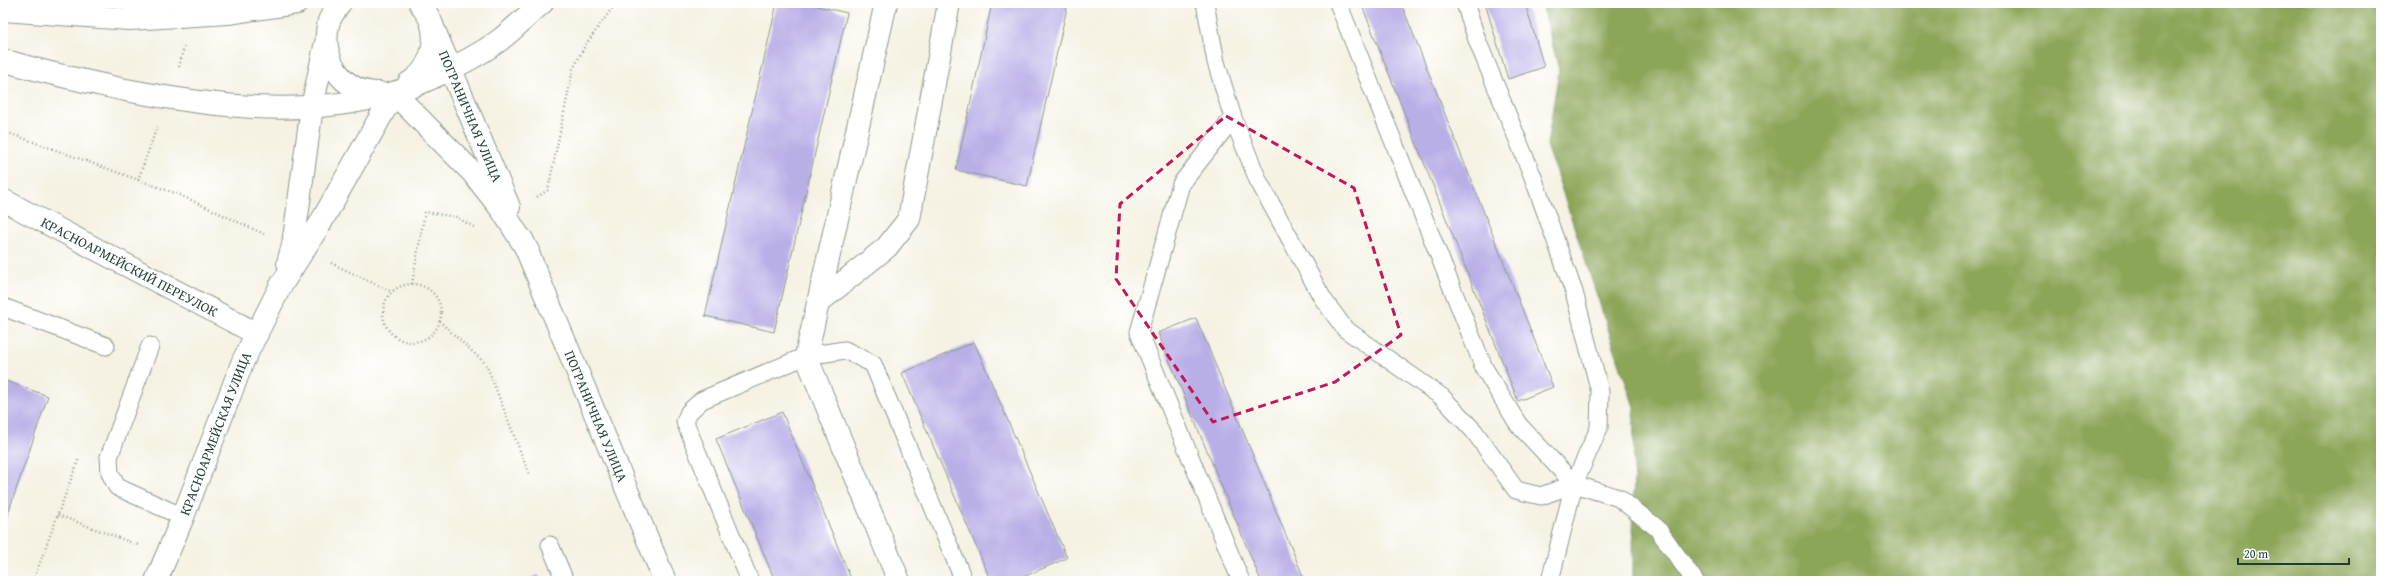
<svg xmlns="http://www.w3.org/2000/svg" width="2384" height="584" font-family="'Gentium Book Plus',serif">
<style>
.forest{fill:#8ca658;stroke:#567246}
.building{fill:#b9afe7}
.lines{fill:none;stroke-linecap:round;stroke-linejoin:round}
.lane-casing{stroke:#8a988c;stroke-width:19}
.street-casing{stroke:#8a988c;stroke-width:24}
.secondary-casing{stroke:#8a988c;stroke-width:24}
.primary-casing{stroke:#8a988c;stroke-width:24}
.path{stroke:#8a988c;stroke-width:2.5;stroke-dasharray:1 3;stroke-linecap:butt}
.lane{stroke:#fff;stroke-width:17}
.street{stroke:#fff;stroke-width:22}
.secondary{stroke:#fff;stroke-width:22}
.primary{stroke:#fff;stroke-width:22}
.marked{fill:none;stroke:#c2185b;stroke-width:3;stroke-dasharray:8 5;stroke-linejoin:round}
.labels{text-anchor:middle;stroke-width:3.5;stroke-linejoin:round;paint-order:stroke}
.street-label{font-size:14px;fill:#1f3d34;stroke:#fff}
</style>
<rect width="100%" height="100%" fill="#fff"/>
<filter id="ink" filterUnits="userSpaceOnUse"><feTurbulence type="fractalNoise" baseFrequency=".025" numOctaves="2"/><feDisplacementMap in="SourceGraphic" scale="8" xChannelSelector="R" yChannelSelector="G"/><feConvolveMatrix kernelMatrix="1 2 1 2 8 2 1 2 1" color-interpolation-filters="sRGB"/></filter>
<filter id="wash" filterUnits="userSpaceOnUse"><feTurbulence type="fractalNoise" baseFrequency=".012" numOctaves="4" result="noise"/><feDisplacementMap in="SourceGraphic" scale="16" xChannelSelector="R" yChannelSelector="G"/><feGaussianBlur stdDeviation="0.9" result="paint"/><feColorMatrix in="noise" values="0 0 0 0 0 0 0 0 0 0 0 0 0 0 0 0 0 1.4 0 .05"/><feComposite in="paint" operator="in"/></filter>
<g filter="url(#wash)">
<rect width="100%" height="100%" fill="#f5f2e3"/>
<!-- forest -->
<path class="forest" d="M1542,3H2381V581H1637L1633,576L1634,407L1547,145L1559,70Z"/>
<g id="blocks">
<!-- building -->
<g class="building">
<path d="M777,3H805L847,13L774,332L705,316Z"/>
<path d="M992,3H1068L1027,186L956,170Z"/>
<path d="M1361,3H1401L1553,387L1518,401Z"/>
<path d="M1485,3H1525L1544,67L1508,79Z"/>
<path d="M1196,318L1305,581H1261L1158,333Z"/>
<path d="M974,342L1067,558L1014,581H991L902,373Z"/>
<path d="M3,380L48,396L3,528Z"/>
<path d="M782,412L852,581H775L716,439Z"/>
<path d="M538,575L541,581H524Z"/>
</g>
</g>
</g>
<g filter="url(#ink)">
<use href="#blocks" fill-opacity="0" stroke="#8a988c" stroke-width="1"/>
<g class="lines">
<defs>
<g id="lane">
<path d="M1205,3L1216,62L1233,118L1258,180L1323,299L1345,329L1442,397L1474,431L1516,490L1541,496L1574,484"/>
<path d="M1338,3L1484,368L1518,424L1574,484L1619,498L1657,528L1695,581"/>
<path d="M1465,3L1477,40L1533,177L1574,292L1600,392L1599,428L1574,484L1550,581"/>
<path d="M1233,118L1181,184L1139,332L1241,581"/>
<path d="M3,307L106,346"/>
<path d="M150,346L109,457L110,473L117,487L183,517"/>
<path d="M550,545L565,581"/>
<path d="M750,581L685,422L689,412L702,400L806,356L845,350L873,364L964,581"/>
</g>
<g id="street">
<path d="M886,3L806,356L899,581"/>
<path id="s1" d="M3,200L257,334"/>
<path d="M819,302L887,247L909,219L949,3"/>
</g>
<g id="secondary">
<path id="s2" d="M432,25L509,207"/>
<path id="s3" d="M522,239L665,581"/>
<path d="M288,263L293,245L312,107L325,46"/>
<path id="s4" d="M156,581L183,517L243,361L280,287L320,224L394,93L472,172L502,210L528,251"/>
</g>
<g id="primary">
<path d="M340,3C337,9 331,15 329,21C319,57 341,93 379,93"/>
<path d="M3,10L129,19L228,13L297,3"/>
<path d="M3,60C44,73 84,81 126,90C214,107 305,118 393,93C421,85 478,57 501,39C515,28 528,15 542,3"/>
<path d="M409,83C428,72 438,47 432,25C431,18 424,10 420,3"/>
</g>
</defs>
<!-- lane casing -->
<use href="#lane" class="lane-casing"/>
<!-- street casing -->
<use href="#street" class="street-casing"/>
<!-- secondary casing -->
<use href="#secondary" class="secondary-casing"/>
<!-- primary casing -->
<use href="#primary" class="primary-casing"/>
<!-- path -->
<g class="path">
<path d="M179,67L184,47"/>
<path d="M3,131L180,195L264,234"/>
<path d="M138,180L157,127"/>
<path d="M537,197L548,190L573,69L586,44L616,3"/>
<path d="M331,263L392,292"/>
<path d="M412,284L425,212L456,217L474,227"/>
<circle cx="412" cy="313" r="29"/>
<path d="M439,321L486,364L530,476"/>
<path d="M58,515L138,545"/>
<path d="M33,581L79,458"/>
</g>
<!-- lane -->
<use href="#lane" class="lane"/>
<!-- street -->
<use href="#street" class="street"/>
<!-- secondary -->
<use href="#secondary" class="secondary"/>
<!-- primary -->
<use href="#primary" class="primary"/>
</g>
</g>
<!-- marked area -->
<path class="marked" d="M1226,116L1354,188L1401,335L1335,382L1213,422L1116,279L1120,204Z"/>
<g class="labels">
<!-- street labels -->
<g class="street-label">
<text dy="5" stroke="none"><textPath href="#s2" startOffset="99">ПОГРАНИЧНАЯ УЛИЦА</textPath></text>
<text dy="5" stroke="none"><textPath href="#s1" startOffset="143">КРАСНОАРМЕЙСКИЙ ПЕРЕУЛОК</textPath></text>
<text dy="5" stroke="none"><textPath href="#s3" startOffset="192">ПОГРАНИЧНАЯ УЛИЦА</textPath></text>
<text dy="5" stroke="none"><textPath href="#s4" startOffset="159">КРАСНОАРМЕЙСКАЯ УЛИЦА</textPath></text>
</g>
</g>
<!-- margin -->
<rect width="2384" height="584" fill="none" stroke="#fff" stroke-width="16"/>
<!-- scale -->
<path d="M2238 558v6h111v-6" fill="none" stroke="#1f3d34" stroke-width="2"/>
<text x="2244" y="558" font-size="12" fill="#1f3d34" stroke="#ffffff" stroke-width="3" paint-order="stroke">20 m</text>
</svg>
